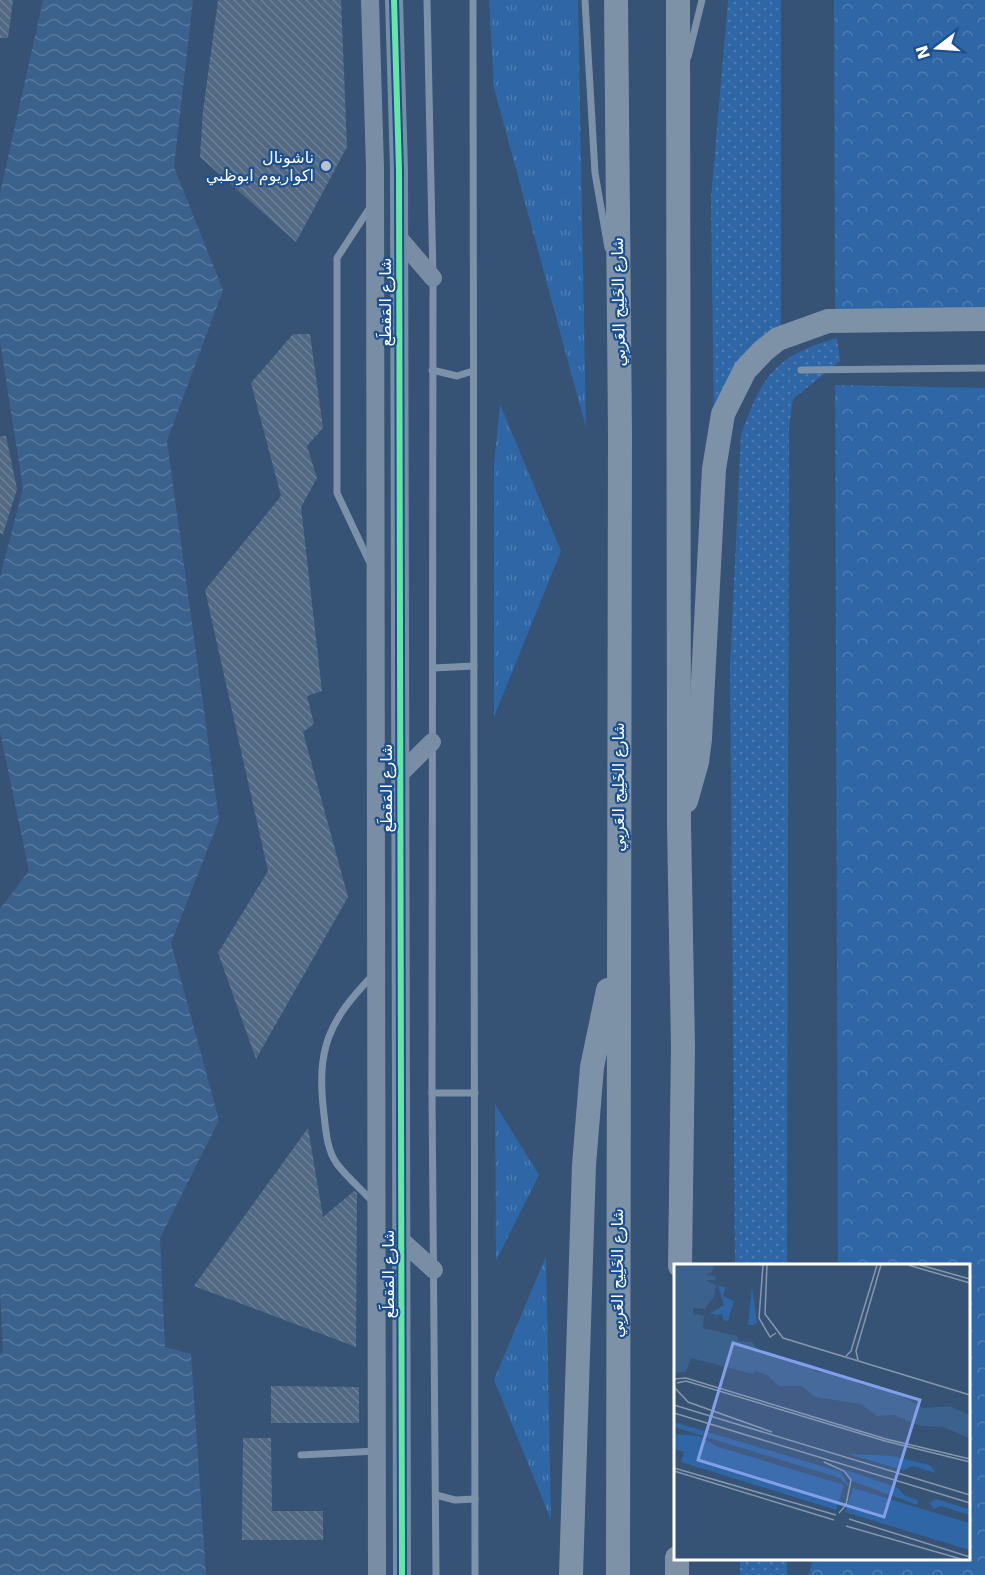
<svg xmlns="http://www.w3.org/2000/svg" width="985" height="1575" font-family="'DejaVu Sans','Noto Sans Arabic',sans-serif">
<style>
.grass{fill:url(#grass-tufts)}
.forest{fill:url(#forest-crowns)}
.garden{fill:url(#garden-dots)}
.water{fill:url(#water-waves)}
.building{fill:url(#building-back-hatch)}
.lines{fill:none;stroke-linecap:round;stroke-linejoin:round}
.lane{stroke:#7d92a8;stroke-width:7}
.secondary{stroke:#798da4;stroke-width:18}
.highway{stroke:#7e92a7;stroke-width:24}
.cycleway-casing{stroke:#1b4f8f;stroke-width:10}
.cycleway{stroke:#66e7a1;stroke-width:6}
.poi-dot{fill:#b9c2ce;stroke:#1b4f8f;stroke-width:2}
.labels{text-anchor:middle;stroke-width:4.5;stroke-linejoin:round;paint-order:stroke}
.poi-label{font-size:16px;fill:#fff;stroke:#1b4f8f;text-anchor:end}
.street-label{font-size:16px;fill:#fff;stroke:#1b4f8f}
.inset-road{fill:none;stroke:#8697ac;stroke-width:1.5}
.view{fill:#839eea;fill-opacity:0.15;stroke:#839eea;stroke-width:3}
.inset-edge{fill:none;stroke:#fff;stroke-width:3}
</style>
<defs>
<pattern id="grass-tufts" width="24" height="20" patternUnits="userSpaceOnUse" patternTransform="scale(1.5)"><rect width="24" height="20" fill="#2f66a5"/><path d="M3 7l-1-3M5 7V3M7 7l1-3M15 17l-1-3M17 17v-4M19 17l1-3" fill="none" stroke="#4e7db2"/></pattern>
<pattern id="forest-crowns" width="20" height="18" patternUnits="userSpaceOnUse" patternTransform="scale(1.5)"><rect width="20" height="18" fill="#2f66a5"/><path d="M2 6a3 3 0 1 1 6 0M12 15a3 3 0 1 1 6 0" fill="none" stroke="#4e7db2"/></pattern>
<pattern id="garden-dots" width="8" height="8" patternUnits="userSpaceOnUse" patternTransform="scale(1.5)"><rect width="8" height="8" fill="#2f66a5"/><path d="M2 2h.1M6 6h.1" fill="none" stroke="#4e7db2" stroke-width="1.8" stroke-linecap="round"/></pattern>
<pattern id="water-waves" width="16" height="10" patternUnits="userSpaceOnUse" patternTransform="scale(1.5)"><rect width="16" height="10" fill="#3b618d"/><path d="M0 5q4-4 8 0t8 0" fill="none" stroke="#58799e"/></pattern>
<pattern id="building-back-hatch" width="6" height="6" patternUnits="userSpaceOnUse" patternTransform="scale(1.5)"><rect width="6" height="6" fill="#526984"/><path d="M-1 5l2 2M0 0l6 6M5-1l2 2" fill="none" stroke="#6c8096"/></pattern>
</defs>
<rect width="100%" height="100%" fill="#365274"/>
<!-- grass -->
<g class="grass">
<path d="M489,0H578L586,428L494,88Z"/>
<path d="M500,404L561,551L494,717V464Z"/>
<path d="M495,1104L539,1175L496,1261Z"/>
<path d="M546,1256L551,1520L494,1380Z"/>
</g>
<!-- forest -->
<g class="forest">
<path d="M834,0H985V311L835,309Z"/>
<path d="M835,385L985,388V1575H809L813,1559L968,1558V1266H838Z"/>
</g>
<!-- garden -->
<g class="garden">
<path d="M728,0H781V330L714,432L711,198Z"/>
<path d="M837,338L840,361L793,399L789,428L787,1266H735L730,667L741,435C762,376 774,356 837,338Z"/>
<rect x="740" y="1559" width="47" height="16"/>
</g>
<!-- water -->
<path class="water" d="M43,0H193L174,167L223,290L167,441L219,820L171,943L219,1120L160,1238L165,1347L191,1354L206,1575H0V1354L3,1352L0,1292V909L29,871L0,732V577L23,488L0,342V193Z"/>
<!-- building -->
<g class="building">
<path d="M0,0H13L8,38H0Z"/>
<path d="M218,0H341L347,147L296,242L200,157L203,111Z"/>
<path d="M293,334H310L323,428L307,446L317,478L301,507L322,691L307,696L314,724L303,732L348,897L256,1059L218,953L268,871L205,590L281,496L251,383Z"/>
<path d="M0,436H6L17,489L3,534L0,533Z"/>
<path d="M308,1128L323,1217L354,1191L357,1193L356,1347L194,1286Z"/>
<path d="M271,1386L359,1387V1423H271Z"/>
<path d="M243,1438H271L272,1511H323V1540H242Z"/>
</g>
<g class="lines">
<!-- lane -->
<g class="lane">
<path d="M427,0L433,278L432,1093L436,1575"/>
<path d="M473,0L475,1575"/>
<path d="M585,0L595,173L608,248"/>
<path d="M688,57L702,0"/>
<path d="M432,370L457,376L473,371"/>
<path d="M801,370L985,368"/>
<path d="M369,561L337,493V258L371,206"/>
<path d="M433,668L474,666"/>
<path d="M432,1093H475"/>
<path d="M372,1201C361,1189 347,1177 337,1164C327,1150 326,1132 324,1115C316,1048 328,1022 373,975"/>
<path d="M301,1455L376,1451"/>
<path d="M436,1495L455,1500L475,1499"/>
</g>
<!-- secondary -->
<g class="secondary">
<path d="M370,0L375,168L377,1575"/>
<path d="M394,0L399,170L402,1575"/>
<path d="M399,238L433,278"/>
<path d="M400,774L432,742"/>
<path d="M401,1240L434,1270"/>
</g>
<!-- highway -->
<g class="highway">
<path d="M616,0L620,434L618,1575"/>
<path d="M678,0L679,824L683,1047L680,1266"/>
<path d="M686,801L697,762L700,739L714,469L723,414L745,370L763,351L778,339L828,321L985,319"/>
<path d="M571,1575L584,1165L592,1067L608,990"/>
<path d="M677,1575V1558"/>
</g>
<defs>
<path id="cycleway" d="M394,0L399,170L402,1575"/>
</defs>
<!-- cycleway casing -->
<use href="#cycleway" class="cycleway-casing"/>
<!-- cycleway -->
<use href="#cycleway" class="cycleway"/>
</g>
<!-- markers -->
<circle class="poi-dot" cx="326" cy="166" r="6"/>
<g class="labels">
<!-- poi labels -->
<g class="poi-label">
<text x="314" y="163">ناشونال<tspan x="314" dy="18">اكواريوم ابوظبي</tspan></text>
</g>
<!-- street labels -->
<g class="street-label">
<text transform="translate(385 302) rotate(-90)" y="6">شارع المَقطَع</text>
<text transform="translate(618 302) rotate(-91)" y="6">شارع الخَلِيج العَربِي</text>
<text transform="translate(618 787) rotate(-90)" y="6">شارع الخَلِيج العَربِي</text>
<text transform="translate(386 788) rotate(-90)" y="6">شارع المَقطَع</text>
<text transform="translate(617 1273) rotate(-90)" y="6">شارع الخَلِيج العَربِي</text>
<text transform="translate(388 1274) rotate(-90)" y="6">شارع المَقطَع</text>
</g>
</g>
<!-- overview -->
<g transform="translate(674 1264)">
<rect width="296" height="296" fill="#365274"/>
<path d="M44,22L52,23L49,32L60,37L54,57L49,56L48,50L42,51V56L41,50H35L50,41ZM78,23L83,59L80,61H74ZM174,190L217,192L256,201L262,209L239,202L229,206Z" fill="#2f66a5"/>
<path d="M0,170L25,172L44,183L170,221L162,246L7,198L10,188L0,185ZM179,224L295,259V286L171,248Z" fill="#2f66a5"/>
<path d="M0,158L167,208L175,223L166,214L0,163ZM169,205L224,224L230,231L244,236L243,241L178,217ZM262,235L295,245V251L267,242L260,245L255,239Z" fill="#2f66a5"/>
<path d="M0,1H40L38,8L32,11L42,12L41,16H31L42,21L40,33L31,45L19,44V50L30,52L29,64L63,72L64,77L78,78L86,88L136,100L142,108L170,111L187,121L216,126L249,144L276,142L295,151V174L269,163L246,162L220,151L203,152L187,140L141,133L128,122H105L93,111L81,107L79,110L17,94L12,108L0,109Z" fill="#3b618d"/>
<path class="inset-road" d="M89,1L85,54L96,73L102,69M93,1L91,50L109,74L296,131M234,1L296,19M246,1L296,15M172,92L177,87L203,1M184,96L182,87L207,1M0,115L12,114L212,175L296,195M3,119L12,117L211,177L296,198M1,124L14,138L98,168M0,141L296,231M0,149L296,239M150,198L170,207L177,216L172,241L165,249M0,204L162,251M0,207L160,256M175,255L296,293M172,262L287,295"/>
<path class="view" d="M59,79L246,136L210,253L24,196Z"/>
<rect width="296" height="296" class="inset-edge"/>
</g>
<!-- north arrow -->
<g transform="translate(937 48) rotate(253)" stroke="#1b4f8f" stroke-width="4.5" paint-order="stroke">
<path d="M0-4.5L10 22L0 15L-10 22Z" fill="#ffffff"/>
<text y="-9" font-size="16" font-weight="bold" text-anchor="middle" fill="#ffffff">N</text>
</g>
</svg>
